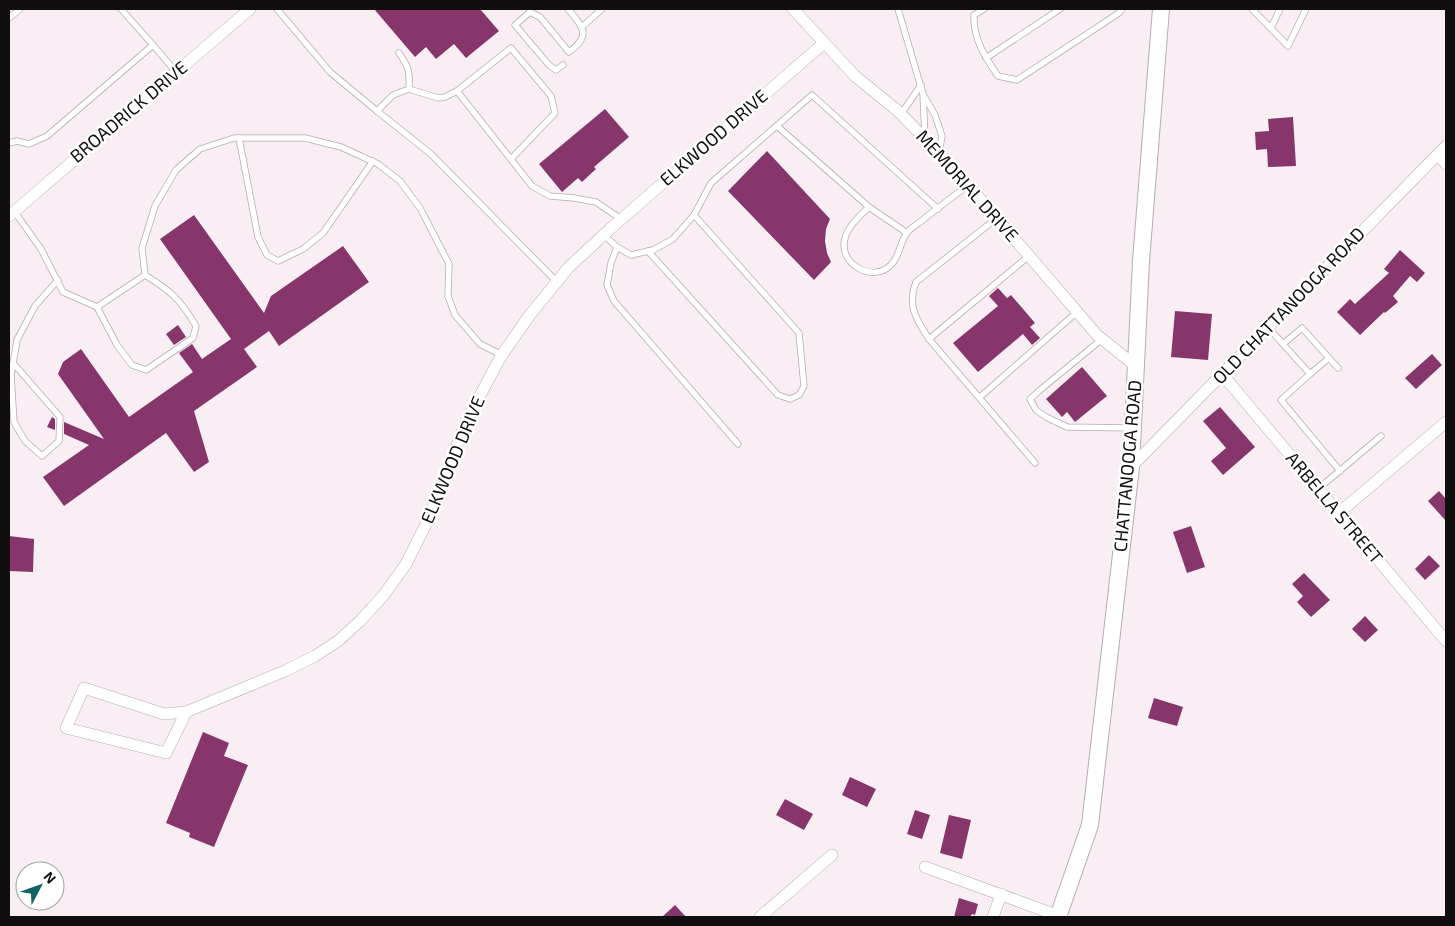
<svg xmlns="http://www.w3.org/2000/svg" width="1455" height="926" font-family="'Exo 2',sans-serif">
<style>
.building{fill:#86366b}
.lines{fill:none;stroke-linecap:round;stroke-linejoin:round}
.service-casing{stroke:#b6acb1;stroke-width:7}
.minor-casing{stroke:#b6acb1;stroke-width:12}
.secondary-casing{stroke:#b6acb1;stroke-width:18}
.service{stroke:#fff;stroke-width:5.5}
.minor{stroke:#fff;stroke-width:11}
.secondary{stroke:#fff;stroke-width:16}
.labels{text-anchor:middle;stroke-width:5;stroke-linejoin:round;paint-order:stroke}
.street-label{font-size:18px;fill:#110e10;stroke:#fff}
</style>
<rect width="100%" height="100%" fill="#f9eef4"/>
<!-- building -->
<g class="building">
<path d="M374,9H480L499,31L466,58L454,44L436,59L426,47L415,57Z"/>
<path d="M605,109L629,137L594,167L596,169L582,182L578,178L562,192L539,164Z"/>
<path d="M1293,117L1296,166L1268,167L1267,149L1256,150L1255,132L1269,131L1268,119Z"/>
<path d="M767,151L830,219L826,229L825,241L827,253L831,262L814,280L728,191Z"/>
<path d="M194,215L264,313L271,296L343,246L369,282L279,346L269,331L244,349L257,367L194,411L209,462L194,472L166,433L64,506L43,477L89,445L64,434V422L104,439L58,374L63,362L81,349L129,417L193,372L179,353L192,344L202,359L231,339L160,239Z"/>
<path d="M1400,250L1425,273L1417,282L1410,276L1393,296L1398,302L1385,313L1384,312L1360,335L1337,312L1350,299L1355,304L1389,273L1384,269Z"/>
<path d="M998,288L1007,298L1011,295L1035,323L1030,327L1040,338L1032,345L1023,334L978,372L953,343L998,306L989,296Z"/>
<path d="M1175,311L1212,314L1208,360L1171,357Z"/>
<path d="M178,325L186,337L174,345L166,334Z"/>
<path d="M1432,354L1442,365L1416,389L1405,378Z"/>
<path d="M1082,367L1107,396L1075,422L1067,412L1062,417L1046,399Z"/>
<path d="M1220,407L1255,447L1223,475L1211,461L1226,448L1203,421Z"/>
<path d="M52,417L55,419V430L47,427Z"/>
<path d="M1439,491L1446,499V521L1428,501Z"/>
<path d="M1191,526L1205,567L1187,573L1173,532Z"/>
<path d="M9,536L34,539L33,572L9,571Z"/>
<path d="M1429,555L1440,566L1425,580L1415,569Z"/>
<path d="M1304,573L1330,600L1311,617L1297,602L1303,596L1292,584Z"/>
<path d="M1365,616L1378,630L1365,642L1352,629Z"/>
<path d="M1154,698L1183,707L1177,726L1148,718Z"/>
<path d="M203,732L229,743L224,756L248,765L214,847L189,837L190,833L166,823Z"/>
<path d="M850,777L876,789L867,807L842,795Z"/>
<path d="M785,799L813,814L804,830L776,815Z"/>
<path d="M915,810L930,815L922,839L907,834Z"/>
<path d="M949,815L971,820L962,859L940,853Z"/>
<path d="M959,898L978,904L975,915L972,914L970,917H954Z"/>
<path d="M675,905L686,917H662Z"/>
</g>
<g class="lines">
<defs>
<g id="service">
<path d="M121,9L153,45"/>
<path d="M277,9L330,72L377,111L393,95L409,89L438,98L445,97L457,91L511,48L551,96L555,113L511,159"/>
<path d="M898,9L923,94L925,138"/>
<path d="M984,9L974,15C973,39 985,57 998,76L1017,80L1119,13L1122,9"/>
<path d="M1252,9L1288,46L1306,9"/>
<path d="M9,18L20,9"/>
<path d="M583,26L602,9"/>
<path d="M1271,28L1280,9"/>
<path d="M399,53C409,67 410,72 409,89"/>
<path d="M986,58L1060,9"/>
<path d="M563,65L556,70L549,65L515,25L530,12L540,17L569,52C592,35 583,27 568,9"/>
<path d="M457,91L532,186L550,196L574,198L596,202L621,219"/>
<path d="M924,96L935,115L942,136L939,153"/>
<path d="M377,111L431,154L557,282"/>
<path d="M901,114L921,85"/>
<path d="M777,126L869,207"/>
<path d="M239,138L258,237L267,255L278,261L303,249L323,233L373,161"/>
<path d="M9,143L17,141L29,144L47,136L153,45L176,72"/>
<path d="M14,211L41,249L63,292L97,307L145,275L142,248L155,206L176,170L200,149L234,138H305L341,147L378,164L400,181L420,208L449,264L448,296L455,315L480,344L502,355"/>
<path d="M997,218L916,282C907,306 916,319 929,339L1035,463"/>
<path d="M907,233L869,207C859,217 844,229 844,245C844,265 869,279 886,269C900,260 899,243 907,233C911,227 920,223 925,218C939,207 954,196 968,185"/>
<path d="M604,235L617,247L631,255L653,250L673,239L694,215L711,183L812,95L938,209"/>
<path d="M617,247L611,263L607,285L614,301L738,444"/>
<path d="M648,251L778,395L790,399L799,395L804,386L799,333L694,215"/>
<path d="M97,307L117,345L132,365L146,370L193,338L196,326C180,299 171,291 145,275"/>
<path d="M1268,327L1283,344"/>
<path d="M929,339L1029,256"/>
<path d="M1102,339L1040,390L1030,399L1036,410L1046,417L1067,427L1131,428"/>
<path d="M1329,358L1310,374L1283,344L1302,328L1338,368"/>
<path d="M13,363L60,417L59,441L42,456L25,441L14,422L11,375L17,340L35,306L58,280"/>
<path d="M1310,374L1281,400L1340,471"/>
<path d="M980,397L1077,312"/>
<path d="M1318,489L1381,436"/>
</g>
<g id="minor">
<path d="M793,9L855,76L898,111L957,172L1097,335L1137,367"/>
<path d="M1438,154L1446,164"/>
<path d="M9,216L250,9"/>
<path d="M1222,374L1446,641"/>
<path d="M1131,467L1446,146"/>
<path d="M1339,513L1446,422"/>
<path d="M84,688L164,714L186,712L166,753L66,728Z"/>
<path d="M186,712L287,670L315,656L338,641L360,621L383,596L406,564L427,522L466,422L500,358L529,316L569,267L610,229L824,43"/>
<path d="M925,867L1059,916"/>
<path d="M760,917L832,855"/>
<path d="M993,917L1001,894"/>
</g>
<path id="secondary" d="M1058,917L1090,825L1131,467L1141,261L1161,9"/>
</defs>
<!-- service casing -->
<use href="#service" class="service-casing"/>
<!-- minor casing -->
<use href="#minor" class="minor-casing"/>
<!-- secondary casing -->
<use href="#secondary" class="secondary-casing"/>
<!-- service -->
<use href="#service" class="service"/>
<!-- minor -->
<use href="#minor" class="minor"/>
<!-- secondary -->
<use href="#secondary" class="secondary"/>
</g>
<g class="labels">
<!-- street labels -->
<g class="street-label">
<text transform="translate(129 112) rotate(-40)" y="6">BROADRICK DRIVE</text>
<text transform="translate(714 138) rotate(-41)" y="6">ELKWOOD DRIVE</text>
<text transform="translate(967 186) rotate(48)" y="6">MEMORIAL DRIVE</text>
<text transform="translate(1289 306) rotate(-46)" y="6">OLD CHATTANOOGA ROAD</text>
<text transform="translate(453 460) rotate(-67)" y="6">ELKWOOD DRIVE</text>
<text transform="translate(1128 466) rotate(-85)" y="6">CHATTANOOGA ROAD</text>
<text transform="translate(1334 508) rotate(50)" y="6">ARBELLA STREET</text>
</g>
</g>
<!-- border -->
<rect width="1455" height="926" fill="none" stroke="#110e10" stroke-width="20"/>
<!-- north arrow -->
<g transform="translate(40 886) rotate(49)"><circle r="24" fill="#ffffff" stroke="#a09f9f"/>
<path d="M0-4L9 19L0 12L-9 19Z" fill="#126260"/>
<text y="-8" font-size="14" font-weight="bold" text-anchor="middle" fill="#110e10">N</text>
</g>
</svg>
